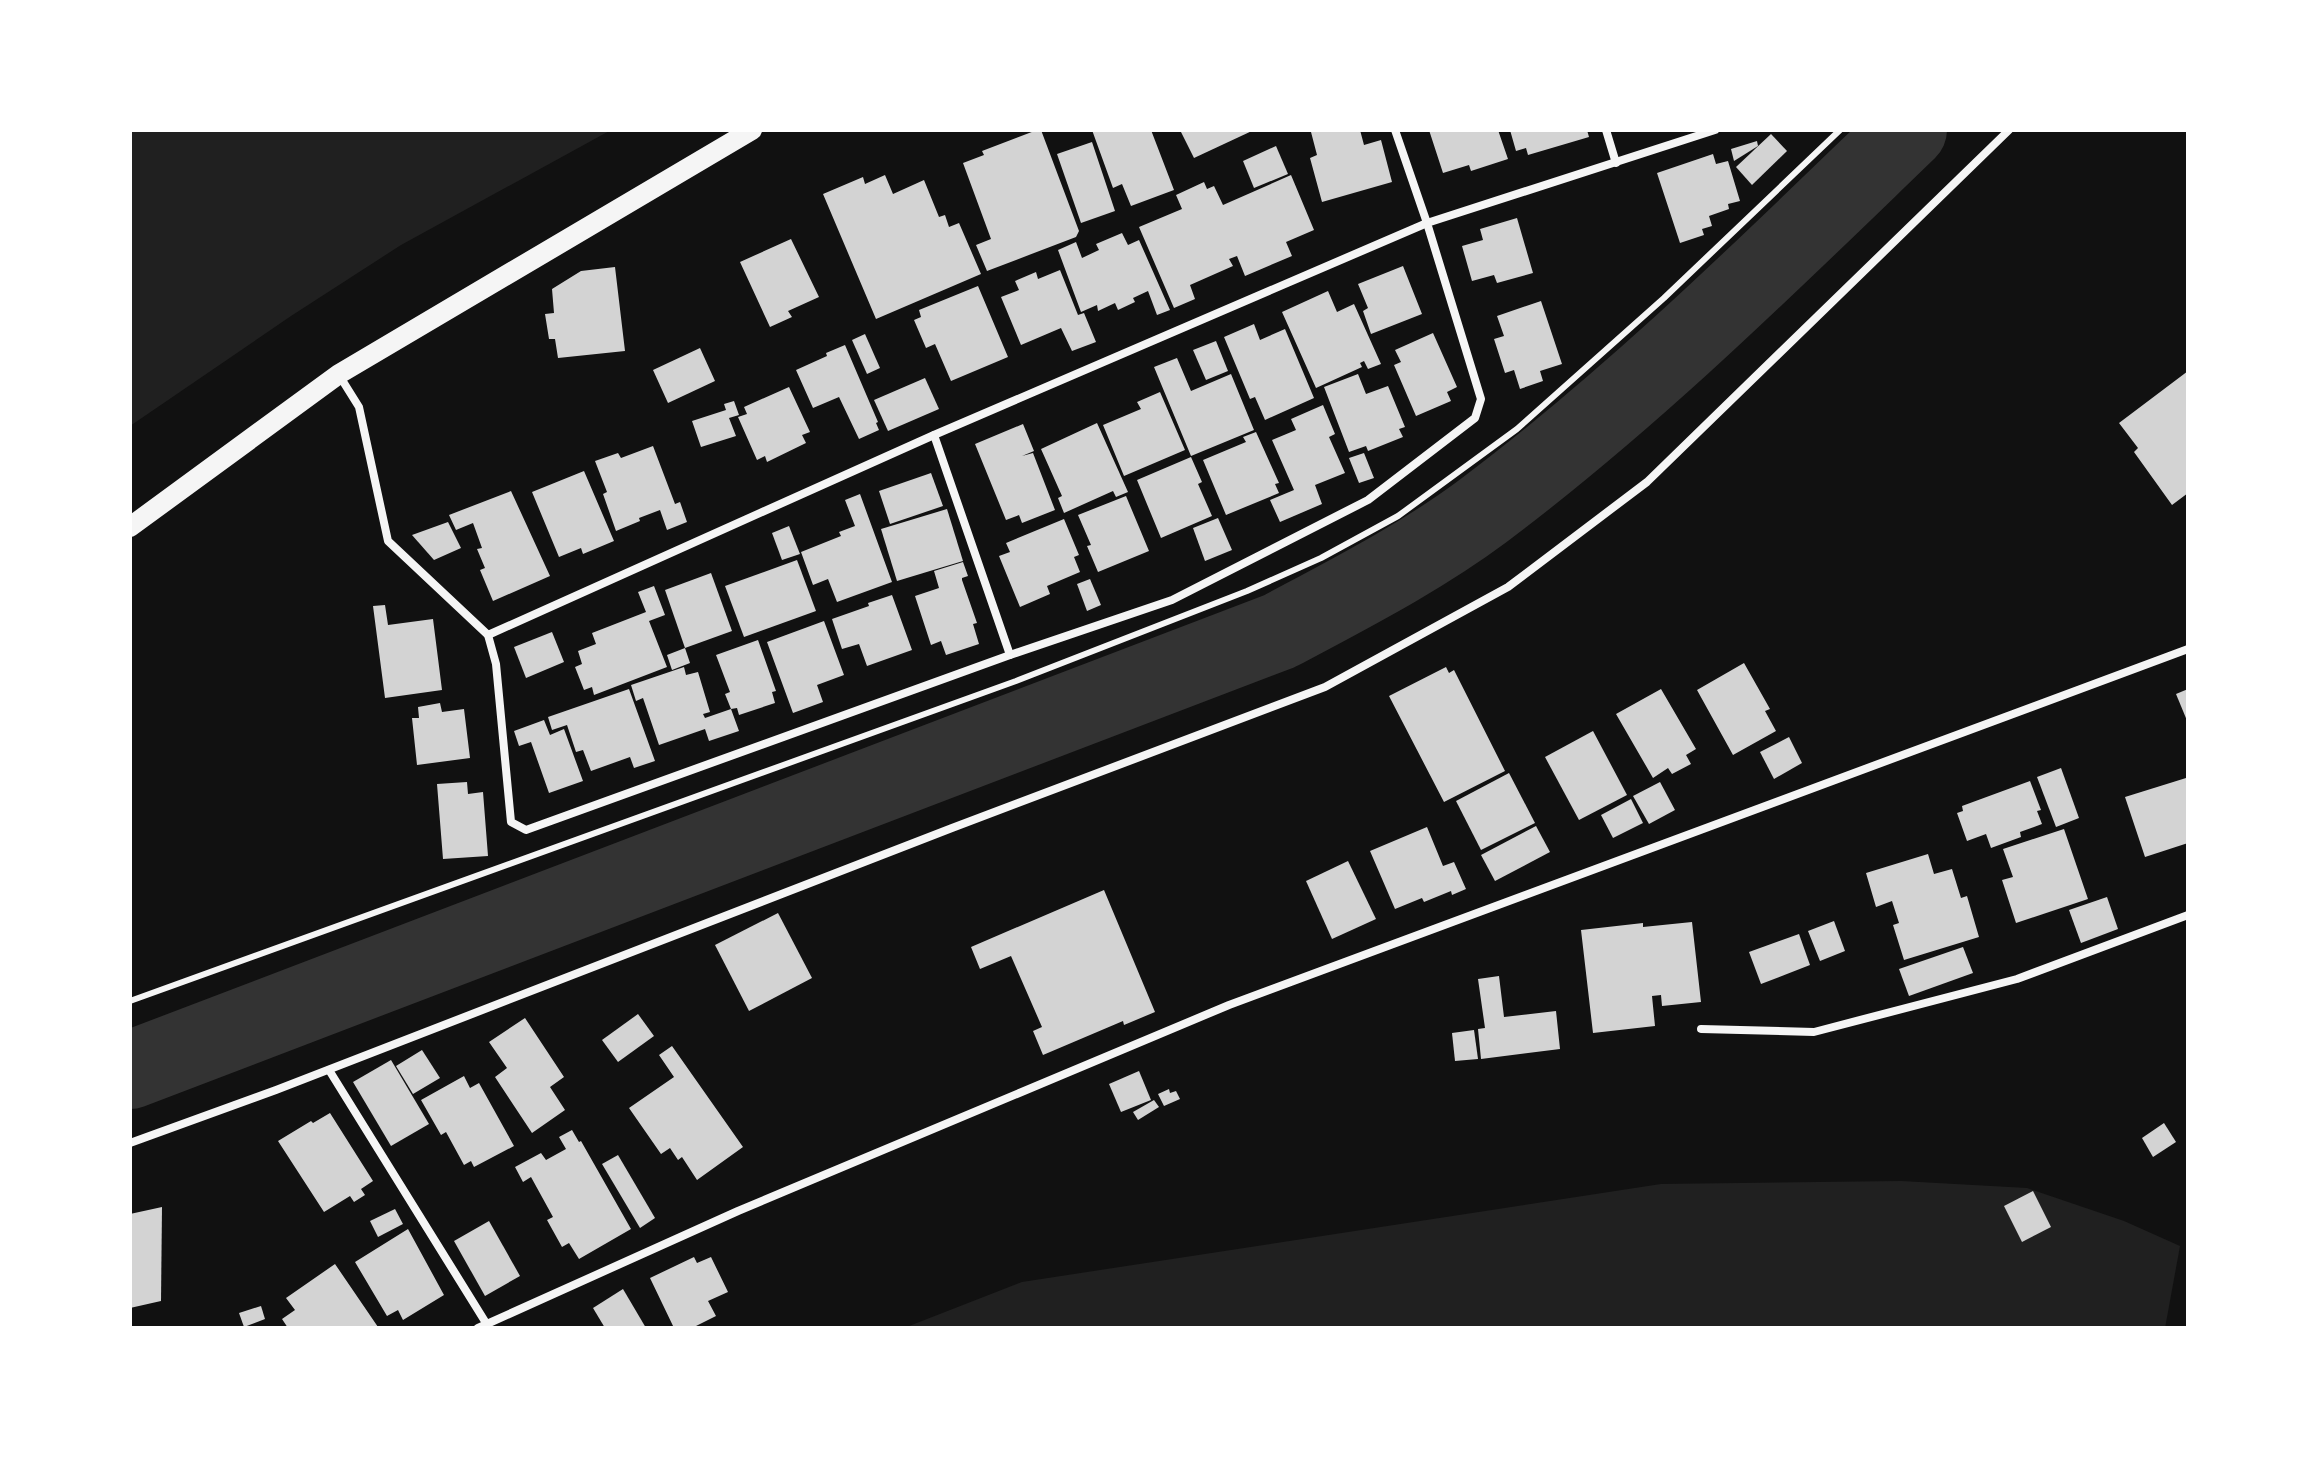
<svg xmlns="http://www.w3.org/2000/svg" width="2318" height="1458" font-family="'Fira Sans Condensed',sans-serif">
<style>
.green{fill:#202020}
.lines{fill:none;stroke-linecap:round;stroke-linejoin:round}
.river{stroke:#333;stroke-width:78}
.building{fill:#d3d3d3}
.service{stroke:#f5f5f5;stroke-width:6}
.minor{stroke:#f5f5f5;stroke-width:8}
.primary{stroke:#f5f5f5;stroke-width:20}
</style>
<rect width="100%" height="100%" fill="#111"/>
<!-- green -->
<g class="green">
<path d="M130,130H611L401,245L291,316L130,426Z"/>
<path d="M1901,1181L2027,1188L2124,1221L2180,1246L2165,1328H904L1022,1282L1661,1184Z"/>
</g>
<g class="lines">
<!-- river -->
<path class="river" d="M130,1070L1280,631C1349,594 1420,558 1483,511C1636,396 1771,262 1908,130"/>
</g>
<!-- building -->
<g class="building">
<path d="M1037,130H1041L1079,231L1076,237L987,271L976,245L991,239L963,163L984,155L982,151Z"/>
<path d="M1092,130H1151L1174,190L1131,206L1122,184L1113,188Z"/>
<path d="M1180,130H1254L1194,158Z"/>
<path d="M1319,130H1360L1364,145L1381,140L1392,182L1322,202L1310,158L1317,155L1311,132Z"/>
<path d="M1429,130H1498L1508,159L1471,171L1469,165L1443,173Z"/>
<path d="M1510,130H1587L1589,137L1528,155L1526,148L1516,151Z"/>
<path d="M1771,134L1787,151L1752,185L1736,167Z"/>
<path d="M1757,141L1758,146L1734,161L1731,149Z"/>
<path d="M1092,142L1115,211L1081,223L1057,154Z"/>
<path d="M1276,146L1288,174L1254,188L1243,161Z"/>
<path d="M1713,154L1716,164L1728,161L1740,201L1728,204L1729,209L1709,216L1712,226L1702,229L1704,235L1680,243L1657,173Z"/>
<path d="M885,175L893,194L924,180L939,217L945,215L949,227L959,223L981,274L876,319L823,194L863,177L865,184Z"/>
<path d="M1291,175L1314,230L1286,242L1292,256L1245,276L1237,256L1229,259L1233,266L1190,285L1195,299L1174,308L1139,227L1182,209L1176,195L1204,182L1207,189L1214,186L1223,205Z"/>
<path d="M1517,218L1533,273L1497,283L1494,275L1472,281L1462,246L1483,240L1480,229Z"/>
<path d="M1122,233L1128,245L1139,240L1170,310L1157,315L1148,291L1133,298L1135,302L1118,310L1115,303L1098,311L1097,305L1081,312L1058,250L1076,242L1082,258L1099,250L1096,244Z"/>
<path d="M791,239L819,297L788,311L792,317L770,327L740,262Z"/>
<path d="M1403,266L1422,314L1371,334L1363,311L1368,308L1358,284Z"/>
<path d="M615,267L625,351L558,358L555,339H549L545,314L554,313L552,289L581,271Z"/>
<path d="M1060,270L1078,315L1084,313L1096,342L1072,351L1061,328L1021,345L1001,297L1019,290L1015,281L1036,272L1038,279Z"/>
<path d="M978,286L1008,357L951,381L935,344L926,348L914,320L921,317L919,310Z"/>
<path d="M1328,291L1337,312L1354,304L1381,364L1368,369L1364,361L1360,363L1362,367L1316,388L1282,312Z"/>
<path d="M1541,301L1562,364L1540,371L1543,381L1520,389L1514,370L1505,373L1494,339L1504,336L1497,316Z"/>
<path d="M1254,324L1260,340L1285,329L1314,398L1265,420L1255,397L1250,399L1224,337Z"/>
<path d="M1433,333L1457,387L1447,392L1451,401L1416,416L1394,365L1401,362L1395,350Z"/>
<path d="M865,334L880,368L867,374L852,340Z"/>
<path d="M1216,341L1228,371L1206,380L1193,350Z"/>
<path d="M845,345L878,422L876,423L879,430L859,439L839,397L813,408L796,370L827,356L826,353Z"/>
<path d="M700,348L715,381L668,403L653,370Z"/>
<path d="M1177,358L1191,391L1231,374L1254,430L1191,456L1154,367Z"/>
<path d="M2188,371V493L2172,505L2134,452L2138,448L2119,423Z"/>
<path d="M1358,374L1366,394L1388,386L1405,427L1399,429L1403,437L1368,451L1366,446L1349,452L1324,387Z"/>
<path d="M925,378L939,409L888,431L874,400Z"/>
<path d="M789,387L810,432L802,435L806,443L767,462L765,456L757,460L738,417L747,414L744,407Z"/>
<path d="M1160,392L1185,450L1124,476L1103,425L1141,409L1137,402Z"/>
<path d="M734,401L739,415L729,418L736,436L701,447L692,421L726,410L724,404Z"/>
<path d="M1323,405L1335,434L1329,437L1345,473L1315,485L1322,504L1280,522L1270,500L1294,490L1272,440L1296,430L1291,419Z"/>
<path d="M1097,423L1128,492L1116,497L1113,491L1064,513L1058,498L1062,496L1041,449Z"/>
<path d="M1023,424L1034,451L1022,456L1033,453L1055,510L1022,523L1019,515L1006,520L975,444Z"/>
<path d="M1256,432L1279,483L1275,484L1279,493L1226,515L1203,460L1246,442L1243,437Z"/>
<path d="M653,446L675,504L680,502L687,522L667,530L660,510L639,518L640,521L616,531L603,494L607,492L595,461L618,453L621,458Z"/>
<path d="M1364,453L1374,478L1359,483L1349,458Z"/>
<path d="M1191,457L1202,482L1198,484L1212,516L1161,538L1137,480Z"/>
<path d="M584,471L614,541L583,554L581,548L559,557L532,492Z"/>
<path d="M931,473L943,506L890,524L879,491Z"/>
<path d="M511,491L550,576L493,601L480,570L485,568L477,549L482,548L473,523L456,530L449,515Z"/>
<path d="M860,494L892,582L837,602L828,579L813,585L801,552L841,536L839,532L855,526L845,500Z"/>
<path d="M1126,496L1149,551L1098,572L1087,546L1091,545L1078,515Z"/>
<path d="M947,509L963,561L897,581L881,529Z"/>
<path d="M1218,518L1232,550L1205,561L1193,528Z"/>
<path d="M1064,519L1079,555L1074,557L1080,572L1047,586L1050,594L1020,607L999,556L1010,552L1006,543Z"/>
<path d="M448,522L461,548L434,560L412,535Z"/>
<path d="M789,526L800,554L782,560L772,533Z"/>
<path d="M797,560L816,611L744,637L725,586Z"/>
<path d="M963,562L968,576L962,578V580L977,623L973,624L979,644L946,655L941,641L931,645L915,596L939,588L934,571Z"/>
<path d="M711,573L732,631L685,648L665,590Z"/>
<path d="M1090,579L1101,605L1087,611L1077,584Z"/>
<path d="M654,586L665,615L649,621L667,667L594,695L592,687L584,690L575,667L582,664L578,651L596,644L592,633L646,612L638,592Z"/>
<path d="M892,595L912,650L867,666L859,644L842,649L832,619L869,606L868,603Z"/>
<path d="M385,605L388,625L433,619L442,690L385,698L373,606Z"/>
<path d="M824,621L844,675L817,685L823,702L793,713L767,642Z"/>
<path d="M552,632L564,662L526,678L514,647Z"/>
<path d="M758,640L776,691L772,692L775,703L739,715L737,708L731,709L725,694L730,692L716,655Z"/>
<path d="M685,648L690,663L672,670L667,655Z"/>
<path d="M1744,663L1770,709L1765,711L1776,731L1733,755L1697,690Z"/>
<path d="M684,667L686,675L698,672L710,712L703,714L705,718L731,709L739,731L709,741L705,729L659,745L643,698L636,701L631,685Z"/>
<path d="M1446,667L1449,673L1454,670L1505,771L1444,802L1389,696Z"/>
<path d="M629,689L655,761L634,768L630,757L591,771L583,750L576,752L567,725L552,730L548,717Z"/>
<path d="M1661,689L1696,749L1686,755L1691,764L1672,774L1668,768L1653,778L1616,714Z"/>
<path d="M2188,689V723L2176,694Z"/>
<path d="M440,703L442,712L464,709L470,758L417,765L412,718H419L418,707Z"/>
<path d="M544,720L550,735L564,729L583,781L549,793L531,742L519,746L514,731Z"/>
<path d="M1593,731L1627,795L1579,820L1545,757Z"/>
<path d="M1789,737L1802,763L1774,779L1760,752Z"/>
<path d="M2061,768L2079,818L2056,827L2037,777Z"/>
<path d="M1509,773L1535,823L1481,850L1456,801Z"/>
<path d="M2186,778L2188,843L2145,857L2125,797Z"/>
<path d="M2030,781L2041,810L2037,811L2042,824L2020,832L2021,837L1991,848L1986,834L1967,841L1957,813L1963,811L1962,806Z"/>
<path d="M467,782L468,794L483,792L488,856L443,859L437,784Z"/>
<path d="M1660,782L1675,810L1649,824L1633,796Z"/>
<path d="M1631,799L1643,823L1613,838L1601,815Z"/>
<path d="M1536,826L1550,852L1495,881L1481,855Z"/>
<path d="M1427,827L1443,866L1454,862L1466,889L1452,895L1451,891L1424,902L1422,898L1395,909L1370,851Z"/>
<path d="M2064,829L2088,899L2016,923L2002,880L2013,877L2003,849Z"/>
<path d="M1928,854L1934,874L1952,869L1961,898L1967,896L1979,937L1904,960L1893,925L1899,923L1892,901L1876,907L1866,873Z"/>
<path d="M1348,861L1376,919L1332,939L1306,881Z"/>
<path d="M1104,890L1155,1012L1124,1025L1123,1021L1043,1055L1033,1031L1042,1027L1011,956L980,969L971,947Z"/>
<path d="M2107,897L2118,929L2081,943L2069,910Z"/>
<path d="M778,913L812,978L749,1011L715,945Z"/>
<path d="M1834,921L1845,951L1820,961L1808,931Z"/>
<path d="M1692,922L1701,1002L1662,1006L1661,995L1652,996L1655,1026L1593,1033L1581,930L1643,923V927Z"/>
<path d="M1799,934L1810,965L1761,984L1749,952Z"/>
<path d="M1963,947L1973,973L1909,996L1899,969Z"/>
<path d="M1499,976L1504,1017L1556,1011L1560,1049L1481,1059L1478,1029L1485,1028L1478,979Z"/>
<path d="M638,1014L654,1036L618,1062L602,1040Z"/>
<path d="M525,1018L564,1077L550,1087L565,1110L532,1133L495,1077L507,1068L489,1042Z"/>
<path d="M1474,1030L1478,1059L1455,1061L1452,1033Z"/>
<path d="M672,1046L743,1147L697,1180L682,1157L678,1160L670,1148L661,1154L629,1108L674,1077L659,1055Z"/>
<path d="M422,1050L440,1078L413,1094L396,1066Z"/>
<path d="M391,1060L429,1124L391,1146L353,1082Z"/>
<path d="M1139,1071L1151,1100L1121,1112L1109,1084Z"/>
<path d="M464,1076L470,1088L479,1083L514,1146L474,1167L471,1161L464,1165L446,1132L441,1135L421,1100Z"/>
<path d="M1169,1089L1170,1093L1176,1091L1180,1099L1164,1106L1158,1094Z"/>
<path d="M1154,1100L1159,1107L1138,1120L1133,1112Z"/>
<path d="M330,1113L373,1181L361,1189L365,1195L354,1202L350,1196L324,1212L278,1141L311,1121L313,1123Z"/>
<path d="M2164,1123L2176,1142L2153,1157L2142,1138Z"/>
<path d="M572,1130L579,1142L581,1141L631,1229L579,1259L569,1243L562,1247L547,1220L553,1217L531,1177L523,1182L515,1167L541,1153L546,1160L566,1149L559,1137Z"/>
<path d="M618,1155L655,1218L640,1228L602,1164Z"/>
<path d="M2033,1191L2051,1227L2022,1242L2004,1206Z"/>
<path d="M162,1207L161,1301L130,1308V1214Z"/>
<path d="M395,1209L403,1224L378,1237L370,1221Z"/>
<path d="M489,1221L520,1276L485,1296L454,1241Z"/>
<path d="M408,1229L444,1295L403,1320L398,1310L387,1316L355,1262Z"/>
<path d="M694,1257L697,1263L711,1257L728,1292L708,1301L716,1316L692,1328H674L650,1278Z"/>
<path d="M335,1264L378,1327L288,1328L282,1319L295,1310L286,1298Z"/>
<path d="M623,1289L646,1328H605L593,1308Z"/>
<path d="M261,1306L265,1319L244,1327L239,1313Z"/>
</g>
<g class="lines">
<!-- service -->
<path class="service" d="M130,1001L1016,681L1247,591L1321,558L1398,516L1517,429L1664,298L1840,130"/>
<!-- minor -->
<g class="minor">
<path d="M1606,130L1616,163"/>
<path d="M339,375L359,407L388,541L488,635L496,664L511,822L526,830L1010,655L1172,600L1368,500L1475,418L1481,399L1427,223L1715,130"/>
<path d="M934,435L1010,655"/>
<path d="M488,635L934,435L1427,223L1395,130"/>
<path d="M1701,1029L1814,1032L2017,979L2188,915"/>
<path d="M329,1070L486,1323"/>
<path d="M130,1143L276,1090L952,828L1325,687L1508,587L1647,482L2009,130"/>
<path d="M478,1328L738,1211L1229,1005L2188,649"/>
</g>
<!-- primary -->
<path class="primary" d="M130,527L339,374L752,130"/>
</g>
<!-- border -->
<rect width="2318" height="1458" fill="none" stroke="#ffffff" stroke-width="264"/>
</svg>
